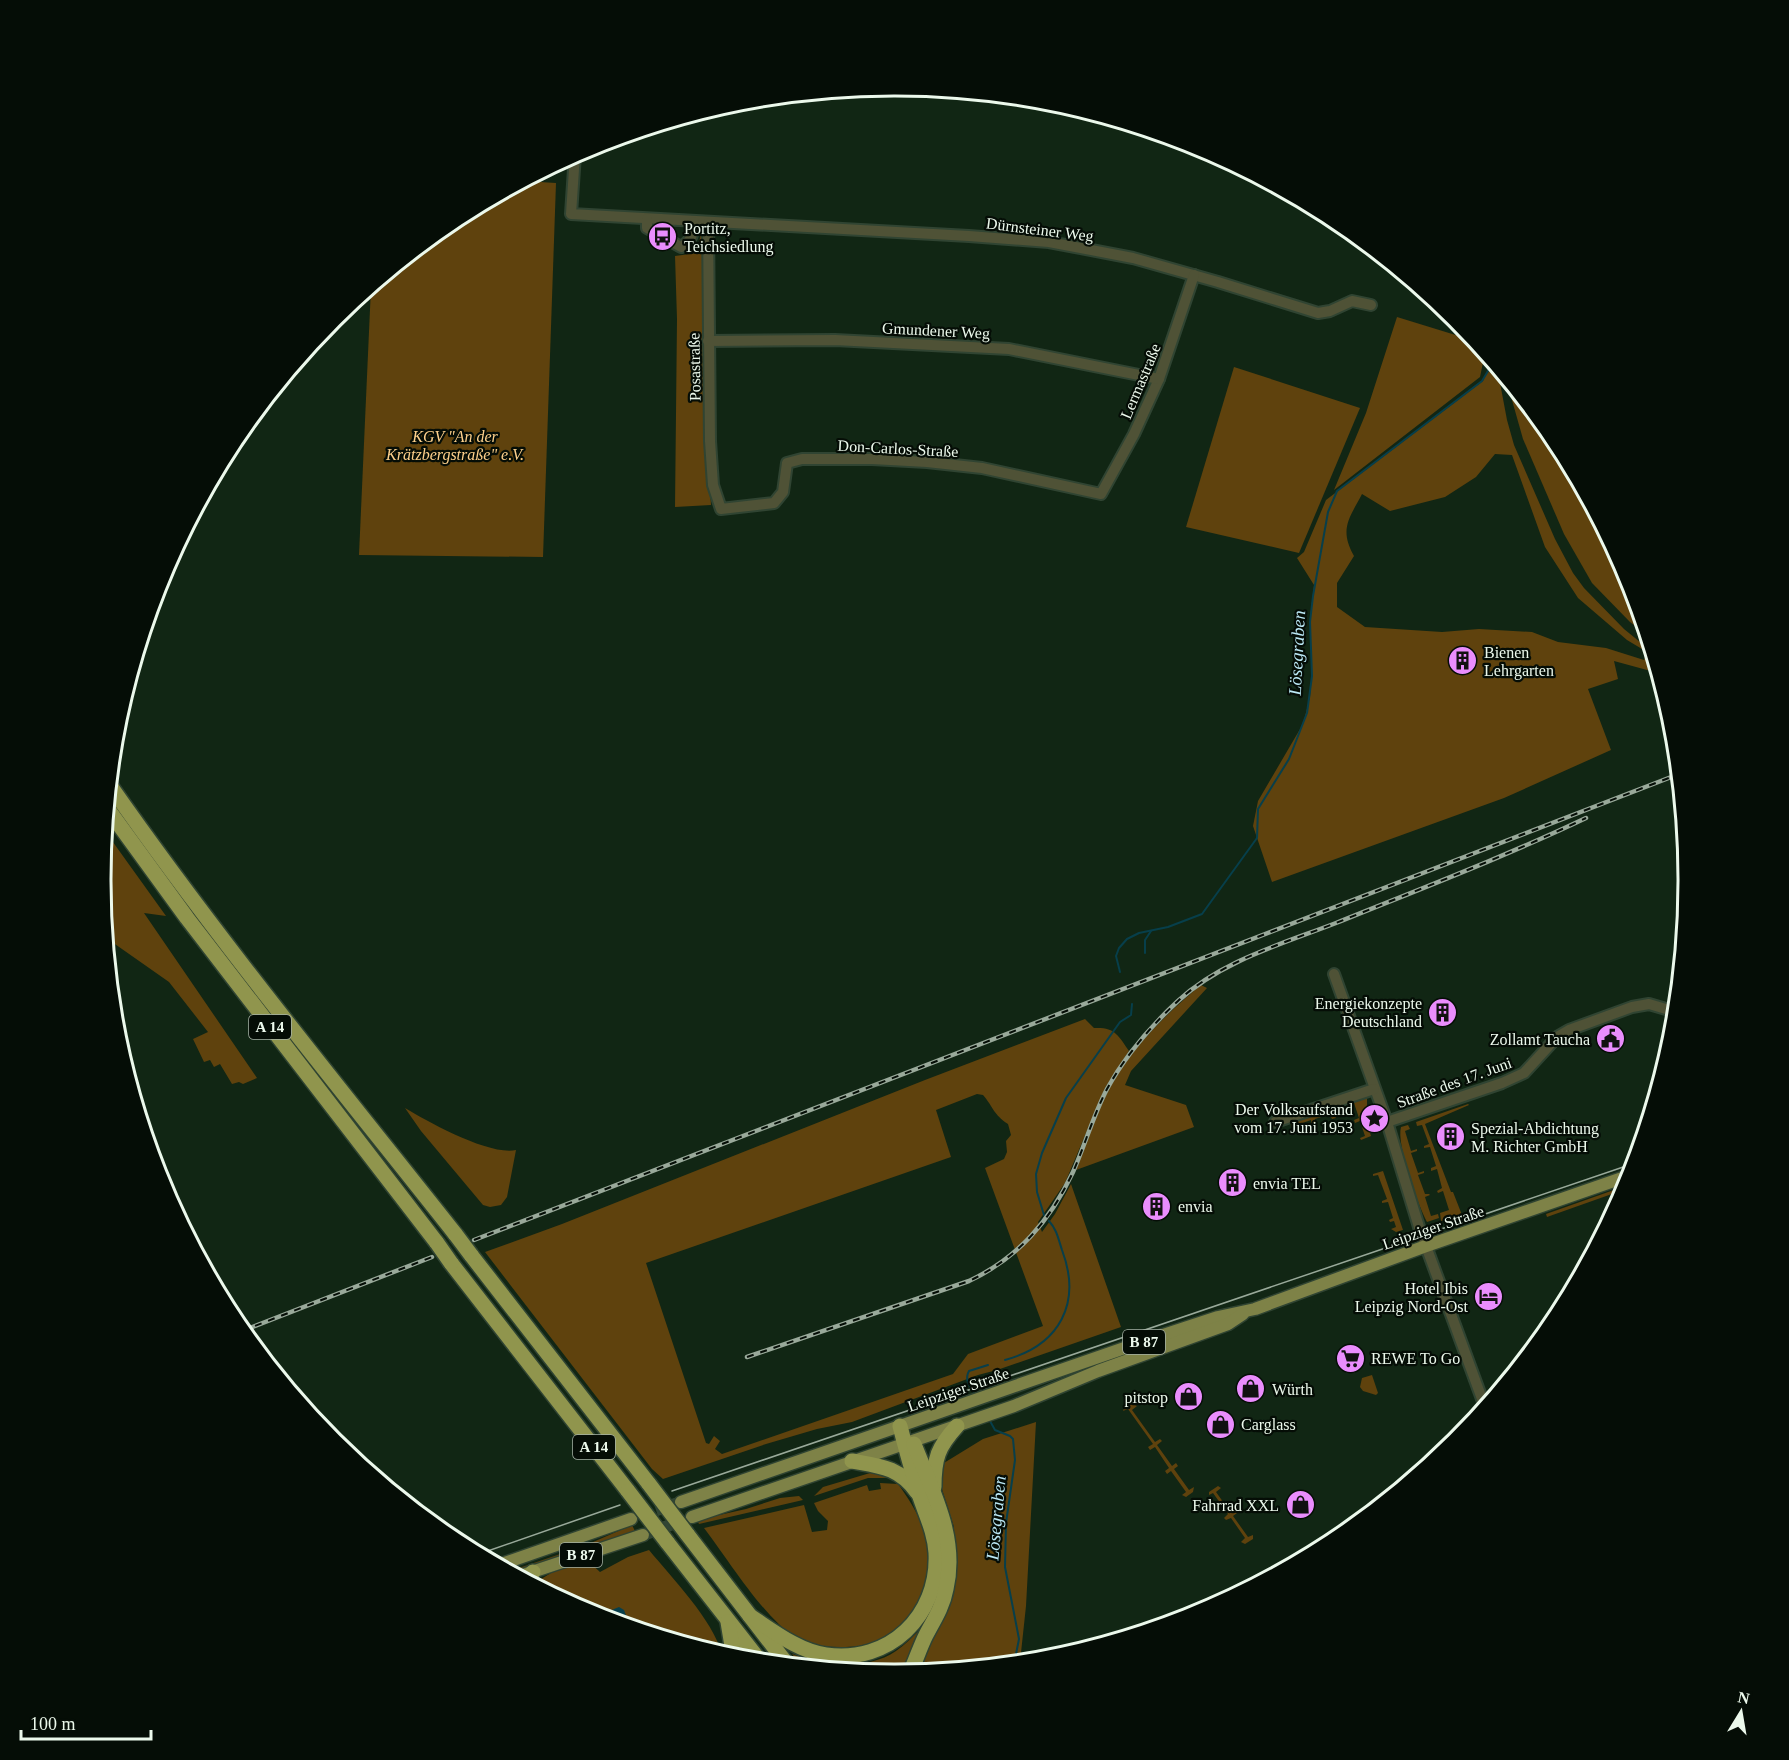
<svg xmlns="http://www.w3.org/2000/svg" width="1789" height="1760" font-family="'Times New Roman',serif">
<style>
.green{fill:#5f420d;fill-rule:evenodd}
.water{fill:#073f4b}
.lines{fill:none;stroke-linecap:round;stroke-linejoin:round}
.stream{stroke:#073f4b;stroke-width:2}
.major-tunnel{stroke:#324634;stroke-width:12;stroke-dasharray:12 6;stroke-linecap:butt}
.minor-casing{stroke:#304432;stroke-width:14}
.major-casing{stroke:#304432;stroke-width:15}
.highway-casing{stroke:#304432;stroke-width:18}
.minor{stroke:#4f5236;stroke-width:10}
.major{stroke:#7e8247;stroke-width:12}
.highway{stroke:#90954d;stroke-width:15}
.tram{stroke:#99a99a;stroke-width:1.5}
.rail-casing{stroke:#99a99a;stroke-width:4.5}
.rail{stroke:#050d06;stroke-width:2;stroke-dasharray:7;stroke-linecap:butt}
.highway-bridge-casing{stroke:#304432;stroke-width:18;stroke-linecap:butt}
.highway-bridge{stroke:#90954d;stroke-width:15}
.labels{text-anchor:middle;stroke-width:4.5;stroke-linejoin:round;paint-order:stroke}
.shield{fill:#050d06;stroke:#a7b2a7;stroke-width:1.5}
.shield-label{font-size:15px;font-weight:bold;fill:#ecf9ec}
.poi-label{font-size:16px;fill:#ecf9ec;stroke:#050d06;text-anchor:start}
.street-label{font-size:16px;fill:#ecf9ec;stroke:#050d06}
.park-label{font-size:16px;font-style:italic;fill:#fdd08b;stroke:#050d06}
.water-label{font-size:18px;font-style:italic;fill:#bce9f6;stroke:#050d06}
.rim{fill:none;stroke:#ecf9ec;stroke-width:3}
</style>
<rect width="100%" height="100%" fill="#112614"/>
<!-- green -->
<g class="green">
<path d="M524,181L556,183L543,557L359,555L371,287L453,219Z"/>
<path d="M701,233H706L704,390L711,505L675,507L677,319L675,256L697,253Z"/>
<path d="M1397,317L1475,341L1485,353L1480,377L1334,490L1366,413Z"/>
<path d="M1491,361L1497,367L1507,420L1514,445L1555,539L1573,573L1584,588L1624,629L1651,651L1658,673L1614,661L1618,679L1588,689L1611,750L1504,798L1272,882L1253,826L1258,801L1303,724L1310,697L1312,673L1310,618L1314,585L1297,558L1304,552L1326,500L1483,381ZM1495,454L1512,455L1545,547L1578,598L1627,640L1647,652L1644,660L1606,648L1558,642L1532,632L1479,629L1442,632L1365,627L1337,607V583L1354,556C1339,529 1349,519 1362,494L1390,511L1445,497L1476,477Z"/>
<path d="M1234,367L1360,408L1299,553L1186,527Z"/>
<path d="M1506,379L1555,439L1629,576L1646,634L1630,622L1592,583L1564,534L1523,439Z"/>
<path d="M105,831L166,916L144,913L257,1078L243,1084L239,1082L232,1084L220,1064L214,1067L210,1060L204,1062L193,1039L208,1032L169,982L112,942L105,932L100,880Z"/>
<path d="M1201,985L1207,988L1131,1071L1125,1085L1186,1105L1194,1127L1076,1170C1087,1143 1096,1114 1109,1089C1131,1048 1166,1014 1201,985Z"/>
<path d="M1085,1019L1094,1028C1115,1027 1118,1035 1129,1051L1105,1088L1065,1183L1038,1222L1042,1232L1055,1214L1071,1184L1121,1327L997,1370L978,1375L852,1422L817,1429L766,1444L663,1479L652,1469L485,1252L562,1224L925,1080ZM977,1094L983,1095C994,1108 993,1114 1008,1124L1011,1135L1006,1141L1007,1152L1004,1159L985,1168L1043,1326L968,1354L953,1374L722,1454L715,1449L720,1441L714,1436L709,1444L706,1443L646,1263L951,1157L936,1110Z"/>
<path d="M1367,1096V1123L1371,1136L1361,1140L1360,1138L1365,1136L1360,1121L1355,1123L1354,1120L1359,1118L1354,1103L1349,1105V1103Z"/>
<path d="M1468,1104L1469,1105L1425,1124L1451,1192H1453L1462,1215L1441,1221L1440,1213L1449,1210L1443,1191L1438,1193L1437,1191L1442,1188L1437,1169L1431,1171V1168L1436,1166L1430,1147L1424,1148V1146L1429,1144L1422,1125L1417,1126L1416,1122Z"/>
<path d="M1332,1105L1336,1118L1332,1119L1330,1114L1315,1119V1125L1312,1126L1311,1120L1294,1126L1295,1132H1293L1290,1121Z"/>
<path d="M405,1108C428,1122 490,1156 516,1150L507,1197L501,1205L490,1207L483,1205L421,1131Z"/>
<path d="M1408,1125L1410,1129L1405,1131L1411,1151L1417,1149V1151L1411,1153L1418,1173L1424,1171V1173L1418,1175L1425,1194H1429L1430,1195L1425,1197L1431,1216L1438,1214L1439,1218L1427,1222C1418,1205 1396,1144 1401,1127Z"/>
<path d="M1383,1171L1403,1230L1396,1232L1391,1229L1396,1227L1394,1221L1390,1222L1389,1220L1393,1218L1388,1202L1382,1203V1201L1387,1199L1378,1175L1373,1176V1174Z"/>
<path d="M1628,1185L1626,1189L1547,1217L1546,1214Z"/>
<path d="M1372,1375L1378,1393L1376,1395L1363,1391L1360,1387L1362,1378Z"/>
<path d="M1133,1404L1137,1406L1132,1410L1155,1442L1160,1439L1162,1441L1157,1445L1172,1466L1176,1463L1178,1466L1174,1469L1189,1490L1194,1487L1193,1492L1186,1497L1182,1495L1186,1492L1171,1471L1167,1474L1165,1471L1169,1468L1155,1447L1150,1450L1148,1447L1153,1444L1128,1409L1123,1411L1125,1406Z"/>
<path d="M1036,1422L1026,1606L1020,1662L917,1672L954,1546V1527L940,1483L939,1466L983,1439Z"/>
<path d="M870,1473L889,1475L886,1478H868L814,1496L823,1487Z"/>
<path d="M880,1483L898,1484C911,1502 922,1519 927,1541C939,1594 898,1649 843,1647C826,1647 810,1646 795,1637C764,1618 727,1558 704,1528L804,1505L812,1532L827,1530L828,1521L818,1511L814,1503L867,1485L869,1491L881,1489Z"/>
<path d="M1218,1486L1221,1488L1216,1492L1231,1513L1236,1510L1237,1513L1233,1516L1248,1537L1253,1535V1539L1245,1544L1241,1542L1245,1538L1231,1518L1226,1520L1224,1518L1228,1514L1213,1493L1209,1495V1492Z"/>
<path d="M799,1496L803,1500L699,1524L697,1520L746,1509L780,1498Z"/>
<path d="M632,1525L635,1531L514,1573L510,1571L584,1546Z"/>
<path d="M649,1550C672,1578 713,1620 722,1654L590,1614L533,1584L551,1573L587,1560L600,1572L628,1557Z"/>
<path d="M921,1629L903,1674H894L801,1665L792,1654C801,1657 810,1661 819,1663C843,1668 876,1665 896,1651C905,1645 913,1636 921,1629Z"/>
</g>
<!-- water -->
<path class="water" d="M619,1607L624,1610L630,1626L597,1616Z"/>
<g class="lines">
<!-- stream -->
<g class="stream">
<path d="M1145,953V940L1151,931"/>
<path d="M1120,972L1116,956L1119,948L1127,939L1139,933L1168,927L1202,914L1257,838L1258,809L1289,759L1307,713L1312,676L1310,622L1313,596L1328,512L1337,491L1482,381L1488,371L1491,360"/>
<path d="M1044,1215L1037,1192L1036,1174L1042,1153L1066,1098L1120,1022L1131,1015L1132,1004"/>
<path d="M1005,1360C1060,1345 1082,1303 1062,1250C1058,1238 1057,1230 1049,1221"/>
<path d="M975,1394C970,1386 964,1380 969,1371L988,1365"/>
<path d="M990,1421L995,1430L1010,1436L1013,1439L1015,1460L1006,1523L1005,1567L1019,1639L1016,1654L1011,1663"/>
</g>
<!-- major-tunnel -->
<g class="major-tunnel">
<path d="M639,1516L681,1502"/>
<path d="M643,1535L684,1520"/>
</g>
<defs>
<g id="minor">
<path d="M575,154L571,214L969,236L1049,242L1133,258L1218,282L1318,313L1330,311L1352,301L1371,305"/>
<path d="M647,219V228L681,247C692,240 693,235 694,222"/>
<path d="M708,223L710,441L713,485L721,509L774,503L783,492L787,463L802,459H872L927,462L982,468L1101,494L1134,434L1159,379L1194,275"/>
<path d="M708,341L835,340L1009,349L1159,379"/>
<path d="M1334,974L1387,1122L1419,1227L1485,1407"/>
<path d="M1275,1122L1374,1089"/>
<path d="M1387,1122L1502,1083L1524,1073L1557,1037L1569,1030L1632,1007L1649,1004L1676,1012"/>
</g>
<g id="major">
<path d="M681,1502L1139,1343L1218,1317L1255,1309L1426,1246L1631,1175"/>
<path d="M692,1517L1014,1406L1098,1371L1228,1324L1243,1314"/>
<path d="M499,1565L631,1519"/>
<path d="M520,1576L643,1535"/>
</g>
<g id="highway">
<path d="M109,784C218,940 339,1087 456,1235"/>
<path d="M107,808L187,918L437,1243"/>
<path d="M471,1255L649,1484"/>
<path d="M451,1263L628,1491"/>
<path d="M852,1461C880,1466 899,1467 917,1492"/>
<path d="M934,1487C934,1458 938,1447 957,1426"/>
<path d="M687,1534L787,1664"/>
<path d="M667,1542L760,1661"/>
<path d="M526,1580L533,1572"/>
<path d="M750,1616C773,1631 798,1651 826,1655C889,1664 939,1616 936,1553C935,1533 926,1515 920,1497C913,1474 906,1450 900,1426"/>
<path d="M728,1622L734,1658"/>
<path d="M910,1673C916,1660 920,1647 926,1635C934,1620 943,1606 946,1589C958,1537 932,1491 914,1444"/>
</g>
</defs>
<!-- minor casing -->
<use href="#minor" class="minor-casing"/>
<!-- major casing -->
<use href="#major" class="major-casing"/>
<!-- highway casing -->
<use href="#highway" class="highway-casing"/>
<!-- minor -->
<use href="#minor" class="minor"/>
<!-- major -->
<use href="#major" class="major"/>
<!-- highway -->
<use href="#highway" class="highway"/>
<!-- tram -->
<g class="tram">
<path d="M672,1491L1635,1163"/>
<path d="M479,1554L620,1505"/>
</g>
<defs>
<g id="rail">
<path d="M474,1240L1679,774"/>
<path d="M242,1331L432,1257"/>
<path d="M747,1357L969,1281C1018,1258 1050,1221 1073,1172C1085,1145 1093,1116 1107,1089C1125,1056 1151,1026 1178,1001C1221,961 1282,944 1336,923C1420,889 1504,857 1586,818"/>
</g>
</defs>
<!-- rail casing -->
<use href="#rail" class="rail-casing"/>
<!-- rail -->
<use href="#rail" class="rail"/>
<defs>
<g id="highway-bridge">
<path d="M456,1235L471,1255"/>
<path d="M437,1243L451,1263"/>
<path d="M649,1484L687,1534"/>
<path d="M628,1491L667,1542"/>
</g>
</defs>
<!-- highway-bridge casing -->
<use href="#highway-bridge" class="highway-bridge-casing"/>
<!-- highway-bridge -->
<use href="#highway-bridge" class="highway-bridge"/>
</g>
<!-- icons -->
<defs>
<symbol id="bus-disc" viewBox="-11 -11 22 22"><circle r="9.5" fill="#ea8dfd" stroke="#050d06"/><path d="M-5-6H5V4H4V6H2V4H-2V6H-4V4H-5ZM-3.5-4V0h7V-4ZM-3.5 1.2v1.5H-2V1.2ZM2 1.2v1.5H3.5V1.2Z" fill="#111"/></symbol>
<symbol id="building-disc" viewBox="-11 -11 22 22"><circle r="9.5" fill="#ea8dfd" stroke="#050d06"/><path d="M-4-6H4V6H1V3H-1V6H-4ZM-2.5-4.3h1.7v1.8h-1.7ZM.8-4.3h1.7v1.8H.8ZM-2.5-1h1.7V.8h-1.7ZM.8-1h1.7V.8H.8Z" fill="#111"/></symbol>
<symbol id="civic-disc" viewBox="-11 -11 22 22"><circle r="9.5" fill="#ea8dfd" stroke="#050d06"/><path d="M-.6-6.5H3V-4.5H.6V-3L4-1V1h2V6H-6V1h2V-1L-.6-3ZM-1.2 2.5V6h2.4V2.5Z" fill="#111"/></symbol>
<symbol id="sight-disc" viewBox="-11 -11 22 22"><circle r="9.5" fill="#ea8dfd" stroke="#050d06"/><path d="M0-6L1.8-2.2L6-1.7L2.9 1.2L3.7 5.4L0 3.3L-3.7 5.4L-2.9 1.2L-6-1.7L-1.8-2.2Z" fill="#111"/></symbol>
<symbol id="hotel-disc" viewBox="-11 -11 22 22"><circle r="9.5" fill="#ea8dfd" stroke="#050d06"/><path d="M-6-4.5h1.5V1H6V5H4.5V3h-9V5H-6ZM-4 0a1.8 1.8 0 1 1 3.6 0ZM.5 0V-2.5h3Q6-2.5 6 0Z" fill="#111"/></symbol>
<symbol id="supermarket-disc" viewBox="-11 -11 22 22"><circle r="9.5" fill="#ea8dfd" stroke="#050d06"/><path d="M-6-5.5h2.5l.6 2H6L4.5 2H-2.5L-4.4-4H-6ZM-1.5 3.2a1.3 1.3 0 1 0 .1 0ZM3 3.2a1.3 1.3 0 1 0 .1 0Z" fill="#111"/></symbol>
<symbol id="shop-disc" viewBox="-11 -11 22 22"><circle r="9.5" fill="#ea8dfd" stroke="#050d06"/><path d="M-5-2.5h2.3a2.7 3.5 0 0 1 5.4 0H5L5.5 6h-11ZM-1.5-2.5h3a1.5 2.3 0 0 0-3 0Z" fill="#111"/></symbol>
</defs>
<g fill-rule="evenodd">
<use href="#bus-disc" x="646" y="220" width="33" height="33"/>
<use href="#building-disc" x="1446" y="644" width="33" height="33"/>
<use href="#building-disc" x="1426" y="996" width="33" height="33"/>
<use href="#civic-disc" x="1594" y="1022" width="33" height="33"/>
<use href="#sight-disc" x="1358" y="1102" width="33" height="33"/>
<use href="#building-disc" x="1434" y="1120" width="33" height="33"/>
<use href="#building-disc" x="1216" y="1166" width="33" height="33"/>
<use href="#building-disc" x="1140" y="1190" width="33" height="33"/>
<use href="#hotel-disc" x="1472" y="1280" width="33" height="33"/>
<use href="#supermarket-disc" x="1334" y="1342" width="33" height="33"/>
<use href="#shop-disc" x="1234" y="1372" width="33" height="33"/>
<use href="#shop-disc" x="1172" y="1380" width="33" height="33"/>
<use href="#shop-disc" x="1204" y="1408" width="33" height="33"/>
<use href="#shop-disc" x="1284" y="1488" width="33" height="33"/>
</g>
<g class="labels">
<!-- shield labels -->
<g class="shield">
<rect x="249" y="1015" width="42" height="24" rx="4.5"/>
<rect x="1123" y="1330" width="42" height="24" rx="4.5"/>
<rect x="573" y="1435" width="42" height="24" rx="4.5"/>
<rect x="560" y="1543" width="42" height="24" rx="4.5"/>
</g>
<g class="shield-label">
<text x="270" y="1032">A 14</text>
<text x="1144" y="1347">B 87</text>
<text x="594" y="1452">A 14</text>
<text x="581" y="1560">B 87</text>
</g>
<!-- poi labels -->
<g class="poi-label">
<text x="684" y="234">Portitz,<tspan x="684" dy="18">Teichsiedlung</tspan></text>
<text x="1484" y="658">Bienen<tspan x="1484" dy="18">Lehrgarten</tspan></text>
<text x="1422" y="1009" text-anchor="end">Energiekonzepte<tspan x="1422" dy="18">Deutschland</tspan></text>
<text x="1590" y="1045" text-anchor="end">Zollamt Taucha</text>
<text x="1353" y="1115" text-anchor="end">Der Volksaufstand<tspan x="1353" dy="18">vom 17. Juni 1953</tspan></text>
<text x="1471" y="1134">Spezial-Abdichtung<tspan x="1471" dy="18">M. Richter GmbH</tspan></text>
<text x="1253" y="1189">envia TEL</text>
<text x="1178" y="1212">envia</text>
<text x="1468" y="1294" text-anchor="end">Hotel Ibis<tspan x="1468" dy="18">Leipzig Nord-Ost</tspan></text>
<text x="1371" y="1364">REWE To Go</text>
<text x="1272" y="1395">Würth</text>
<text x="1168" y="1403" text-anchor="end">pitstop</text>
<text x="1241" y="1430">Carglass</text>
<text x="1279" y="1511" text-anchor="end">Fahrrad XXL</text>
</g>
<!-- street labels -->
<g class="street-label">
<text transform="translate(1040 229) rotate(7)" y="6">Dürnsteiner Weg</text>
<text transform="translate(936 330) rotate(3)" y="6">Gmundener Weg</text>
<text transform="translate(694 367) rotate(-91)" y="6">Posastraße</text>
<text transform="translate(1140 381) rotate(-67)" y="6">Lermastraße</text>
<text transform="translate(898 448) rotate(3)" y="6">Don-Carlos-Straße</text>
<text transform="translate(1454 1082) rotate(-20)" y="6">Straße des 17. Juni</text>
<text transform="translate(1433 1227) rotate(-19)" y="6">Leipziger Straße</text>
<text transform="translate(958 1389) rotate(-19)" y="6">Leipziger Straße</text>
</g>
<!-- park labels -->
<g class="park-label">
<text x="455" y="442">KGV "An der<tspan x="455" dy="18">Krätzbergstraße" e.V.</tspan></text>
</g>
<!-- water labels -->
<g class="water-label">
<text transform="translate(1297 653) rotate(-87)" y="6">Lösegraben</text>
<text transform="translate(996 1518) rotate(-85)" y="6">Lösegraben</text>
</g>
</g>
<!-- crop -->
<path d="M0 0H1789V1760H0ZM894 96H895A783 783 0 0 1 1678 879V881A783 783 0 0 1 895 1664H894A783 783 0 0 1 111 881V879A783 783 0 0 1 894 96Z" fill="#050d06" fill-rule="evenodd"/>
<path class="rim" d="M894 96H895A783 783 0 0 1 1678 879V881A783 783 0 0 1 895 1664H894A783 783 0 0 1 111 881V879A783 783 0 0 1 894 96Z"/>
<!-- north arrow -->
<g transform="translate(1741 1712) rotate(11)" stroke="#050d06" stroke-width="4.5" paint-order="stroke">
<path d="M0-4.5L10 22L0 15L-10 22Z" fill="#ecf9ec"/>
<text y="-9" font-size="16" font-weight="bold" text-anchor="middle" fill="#ecf9ec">N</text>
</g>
<!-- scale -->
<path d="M21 1730v9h130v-9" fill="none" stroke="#ecf9ec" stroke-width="3"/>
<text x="30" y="1730" font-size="18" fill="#ecf9ec" stroke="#050d06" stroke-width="4.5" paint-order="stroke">100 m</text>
</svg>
